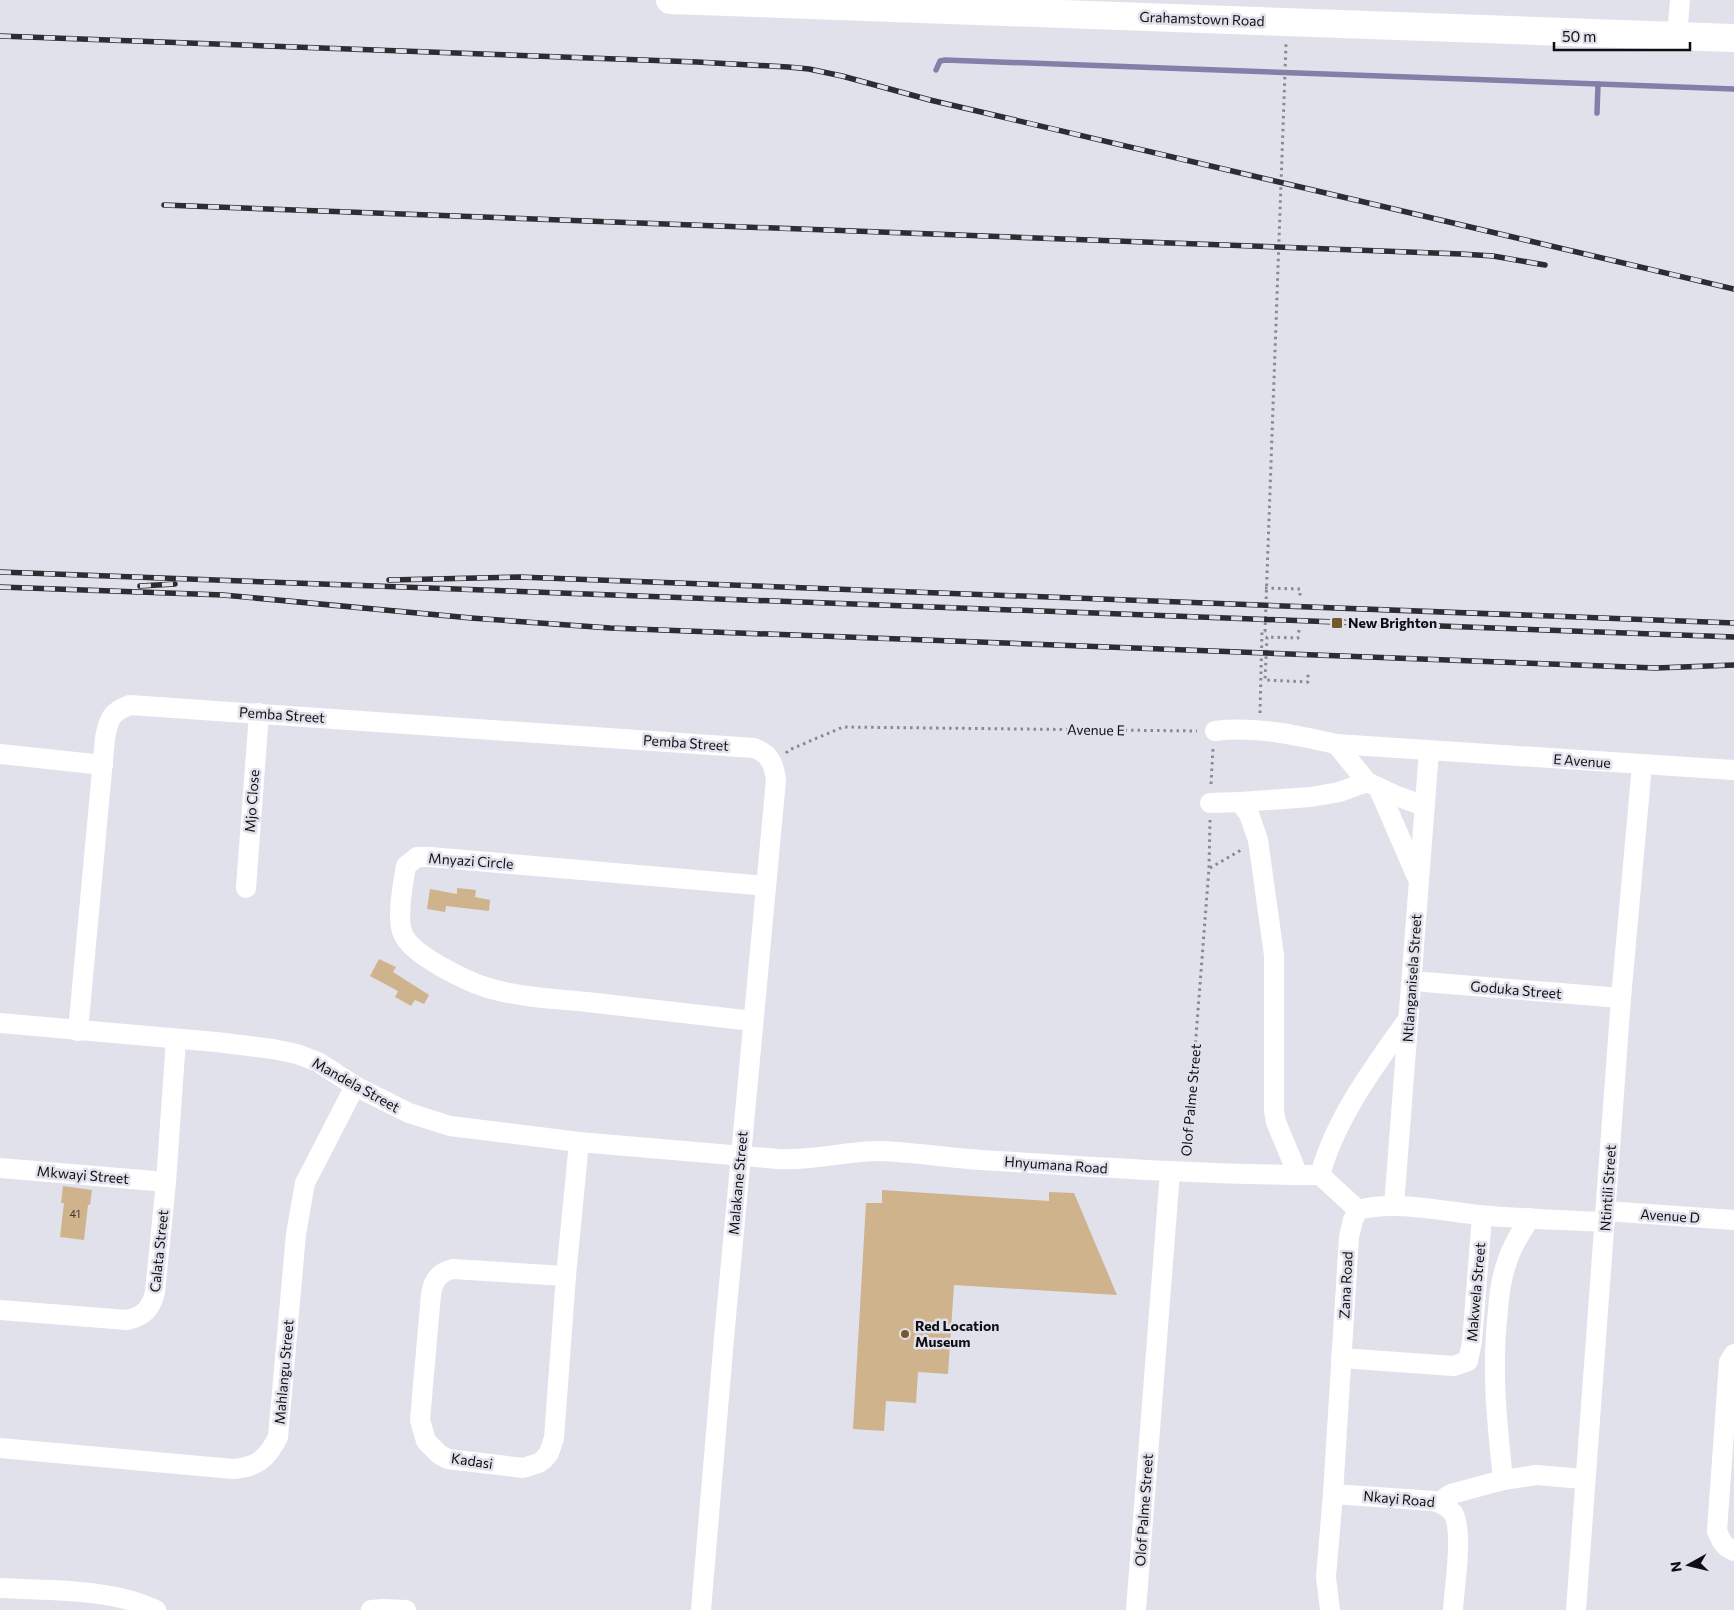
<svg xmlns="http://www.w3.org/2000/svg" width="1734" height="1610" font-family="Commissioner,sans-serif">
<style>
.lines{fill:none;stroke-linecap:round;stroke-linejoin:round}
.stream{stroke:#827fa8;stroke-width:5.5}
.building{fill:#cfb38c}
.path{stroke:#898991;stroke-width:3;stroke-dasharray:2.5 4;stroke-linecap:butt}
.street{stroke:#fff;stroke-width:20}
.primary{stroke:#fff;stroke-width:28}
.rail-casing{stroke:#2c2c31;stroke-width:5.5}
.rail{stroke:#e1e1ec;stroke-width:4;stroke-dasharray:11;stroke-linecap:butt}
.poi-dot{fill:#76582c;stroke:#e1e1ec;stroke-width:2}
.labels{text-anchor:middle;stroke-width:5;stroke-linejoin:round;paint-order:stroke}
.number-label{font-size:11px;fill:#3f3831}
.street-label{font-size:14px;fill:#0f0f13;stroke:#e1e1ec}
.poi-label{font-size:14px;font-weight:bold;fill:#0f0f13;stroke:#e1e1ec;text-anchor:start}
</style>
<rect width="100%" height="100%" fill="#e1e1ec"/>
<g class="lines">
<!-- stream -->
<g class="stream">
<path d="M936,70L940,61L945,60L1734,89"/>
<path d="M1597,113L1598,84"/>
</g>
</g>
<!-- building -->
<g class="building">
<path d="M457,888L476,890L475,897L490,900L489,911L446,906L445,912L427,909L430,889L457,894Z"/>
<path d="M379,959L396,967L393,972L429,995L424,1004L415,1000L411,1006L395,997L398,991L370,976Z"/>
<path d="M63,1186L92,1190L90,1205H88L84,1240L60,1237L64,1203H61Z"/>
<path d="M882,1190L1049,1201V1192L1074,1193L1117,1295L954,1285L948,1374L918,1372L916,1403L886,1401L884,1431L853,1429L866,1203H882Z"/>
</g>
<g class="lines">
<!-- path -->
<g class="path">
<path d="M1265,588L1300,589V598"/>
<path d="M1299,630L1298,638L1267,637L1265,680L1308,682V673"/>
<path d="M1260,713L1262,631H1265L1286,44"/>
<path d="M786,753L789,750L843,727L1197,731"/>
<path d="M1211,784L1213,748"/>
<path d="M1210,868L1241,850"/>
<path d="M1187,1153L1209,868L1210,820"/>
</g>
<!-- street -->
<g class="street">
<path d="M1677,36L1680,0"/>
<path d="M1215,731C1255,726 1296,735 1336,744L1734,770"/>
<path d="M1336,744L1367,782L1397,796L1424,806"/>
<path d="M0,754L103,765"/>
<path d="M1378,787L1417,877"/>
<path d="M1240,802L1311,797L1339,792L1367,782"/>
<path d="M1210,803L1240,802L1249,814L1258,840L1274,955V1111L1276,1122L1298,1175"/>
<path d="M246,888L259,713"/>
<path d="M1412,981L1621,998"/>
<path d="M753,1021C698,1015 642,1008 587,1002C557,999 525,998 496,990C473,985 412,956 403,934C396,918 403,884 406,866L417,857H430L766,886"/>
<path d="M0,1023L216,1042L273,1049L297,1054L318,1062L355,1086L409,1113L450,1126L579,1142L778,1159C813,1161 846,1151 880,1151C914,1152 948,1158 982,1160C1095,1167 1207,1175 1320,1175L1358,1210"/>
<path d="M78,1031L105,738C109,718 111,712 130,705L754,748C770,754 774,764 776,780L724,1338L701,1610"/>
<path d="M0,1168L166,1182"/>
<path d="M1320,1175C1336,1117 1374,1067 1408,1019"/>
<path d="M1394,1206C1406,1054 1416,902 1429,751"/>
<path d="M1606,1211L1734,1220"/>
<path d="M566,1276L453,1269C439,1272 433,1281 431,1294L420,1420L426,1441L440,1455L448,1459L523,1468L539,1463L544,1459L549,1453L554,1438L566,1276L579,1142"/>
<path d="M0,1310L127,1320C144,1316 151,1309 155,1292L166,1182L176,1039"/>
<path d="M1734,1354L1729,1362L1717,1531C1721,1541 1724,1547 1734,1551"/>
<path d="M1341,1358L1454,1366L1468,1361L1472,1342L1482,1216"/>
<path d="M0,1448L233,1469C257,1467 267,1459 278,1437L296,1234L305,1183L355,1086"/>
<path d="M1503,1480C1497,1422 1491,1369 1498,1311C1499,1294 1501,1278 1507,1262C1512,1246 1521,1232 1530,1218"/>
<path d="M1333,1494L1434,1501C1442,1504 1448,1506 1453,1513C1464,1531 1454,1588 1453,1610"/>
<path d="M1442,1504L1446,1497L1451,1494L1503,1480L1536,1475L1585,1479"/>
<path d="M0,1588C50,1591 110,1588 156,1610"/>
<path d="M371,1610L384,1609L406,1610"/>
<path d="M1136,1610L1170,1172"/>
<path d="M1330,1610L1326,1577L1333,1494L1349,1237L1353,1220L1358,1210C1393,1200 1442,1211 1479,1215C1521,1219 1563,1220 1605,1222"/>
<path d="M1576,1610L1621,998L1642,765"/>
</g>
<!-- primary -->
<path class="primary" d="M670,0L1734,38"/>
<defs>
<g id="rail">
<path d="M0,36L697,62L788,67L809,69L842,76L930,100L1734,289"/>
<path d="M164,205L1461,254L1493,256L1545,265"/>
<path d="M0,572L1734,637"/>
<path d="M389,580L519,577L1734,623"/>
<path d="M140,586L175,584"/>
<path d="M0,587L223,595L471,618L610,628L1656,668L1734,665"/>
</g>
</defs>
<!-- rail casing -->
<use href="#rail" class="rail-casing"/>
<!-- rail -->
<use href="#rail" class="rail"/>
</g>
<!-- markers -->
<g class="poi-dot">
<rect x="1331" y="617" width="12" height="12" rx="2.5"/>
<circle cx="905" cy="1334" r="5"/>
</g>
<g class="labels">
<!-- number labels -->
<g class="number-label">
<text x="75" y="1218">41</text>
</g>
<!-- street labels -->
<g class="street-label">
<text transform="translate(1202 19) rotate(2)" y="5">Grahamstown Road</text>
<text transform="translate(282 715) rotate(4)" y="5">Pemba Street</text>
<text transform="translate(1096 730) rotate(1)" y="5">Avenue E</text>
<text transform="translate(686 743) rotate(4)" y="5">Pemba Street</text>
<text transform="translate(1582 761) rotate(4)" y="5">E Avenue</text>
<text transform="translate(252 801) rotate(-86)" y="5">Mjo Close</text>
<text transform="translate(471 861) rotate(4)" y="5">Mnyazi Circle</text>
<text transform="translate(1412 978) rotate(-86)" y="5">Ntlanganisela Street</text>
<text transform="translate(1516 990) rotate(5)" y="5">Goduka Street</text>
<text transform="translate(356 1085) rotate(29)" y="5">Mandela Street</text>
<text transform="translate(1191 1100) rotate(-85)" y="5">Olof Palme Street</text>
<text transform="translate(1056 1165) rotate(4)" y="5">Hnyumana Road</text>
<text transform="translate(83 1175) rotate(5)" y="5">Mkwayi Street</text>
<text transform="translate(738 1183) rotate(-85)" y="5">Malakane Street</text>
<text transform="translate(1608 1188) rotate(-86)" y="5">Ntintili Street</text>
<text transform="translate(1670 1216) rotate(4)" y="5">Avenue D</text>
<text transform="translate(159 1251) rotate(-84)" y="5">Calata Street</text>
<text transform="translate(1346 1285) rotate(-87)" y="5">Zana Road</text>
<text transform="translate(1476 1292) rotate(-85)" y="5">Makwela Street</text>
<text transform="translate(284 1372) rotate(-85)" y="5">Mahlangu Street</text>
<text transform="translate(472 1461) rotate(8)" y="5">Kadasi</text>
<text transform="translate(1399 1499) rotate(5)" y="5">Nkayi Road</text>
<text transform="translate(1144 1510) rotate(-86)" y="5">Olof Palme Street</text>
</g>
<!-- poi labels -->
<g class="poi-label">
<text x="1348" y="628">New Brighton</text>
<text x="915" y="1331">Red Location<tspan x="915" dy="16">Museum</tspan></text>
</g>
</g>
<!-- north arrow -->
<g transform="translate(1689 1565) rotate(262)" stroke="#e1e1ec" stroke-width="4" paint-order="stroke">
<path d="M0-4L9 19L0 12L-9 19Z" fill="#0f0f13"/>
<text y="-8" font-size="14" font-weight="bold" text-anchor="middle" fill="#0f0f13">N</text>
</g>
<!-- scale -->
<path d="M1554 42v8h136v-8" fill="none" stroke="#0f0f13" stroke-width="2.5"/>
<text x="1562" y="42" font-size="15" fill="#0f0f13" stroke="#e1e1ec" stroke-width="4" paint-order="stroke">50 m</text>
</svg>
